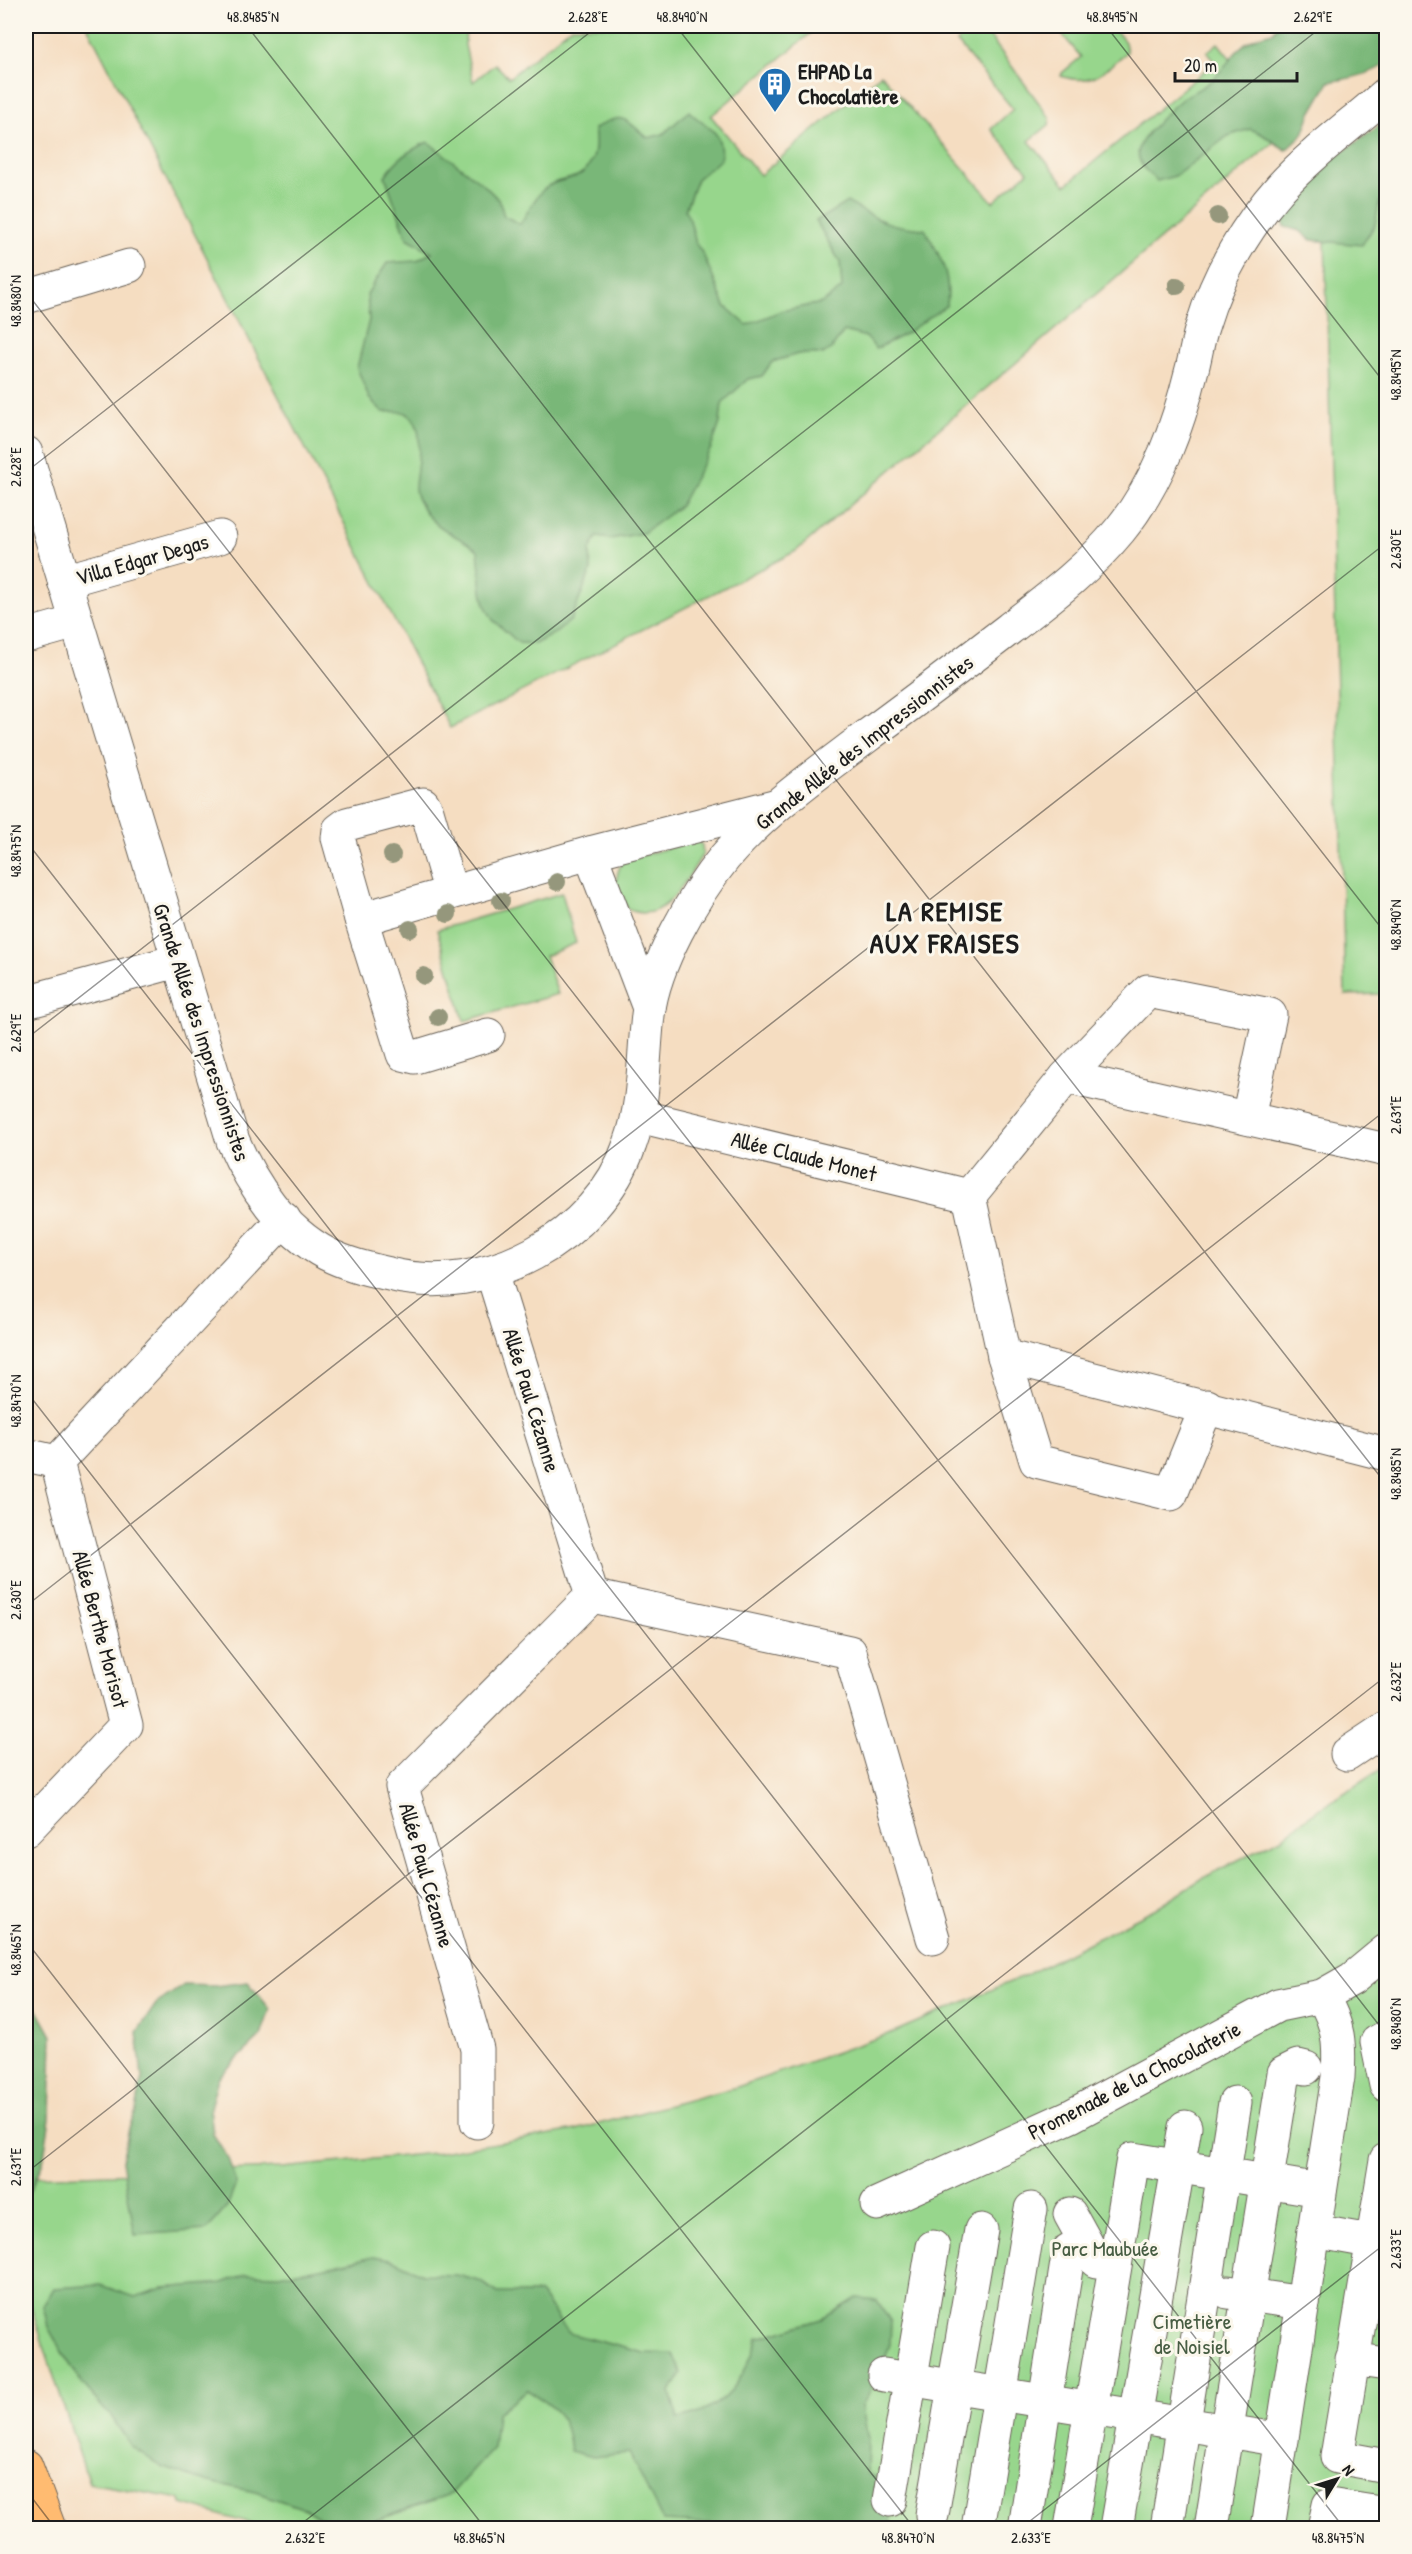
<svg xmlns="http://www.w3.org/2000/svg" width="1412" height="2554" font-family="'Patrick Hand',sans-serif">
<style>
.green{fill:#97d68c;stroke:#5a7954;stroke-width:1.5}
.forest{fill:#79b778;stroke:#4a6a4a;stroke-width:1.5}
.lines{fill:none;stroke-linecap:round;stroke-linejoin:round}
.minor-casing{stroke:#686056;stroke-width:35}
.highway-casing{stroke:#686056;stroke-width:35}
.minor{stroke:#fff;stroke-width:33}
.highway{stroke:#ffbb71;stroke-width:33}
.tree{fill:#95977c}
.ticks{fill:none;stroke:#1c1c1c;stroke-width:1.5;stroke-opacity:0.45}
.labels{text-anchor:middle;stroke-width:6;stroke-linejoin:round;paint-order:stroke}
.poi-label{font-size:22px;font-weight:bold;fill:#1c1c1c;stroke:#fbf7ec;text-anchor:start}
.street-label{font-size:22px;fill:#1c1c1c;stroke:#fbf7ec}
.park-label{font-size:22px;fill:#475d43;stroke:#fbf7ec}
.district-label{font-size:28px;font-weight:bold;letter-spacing:1.5px;fill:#1c1c1c;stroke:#fbf7ec}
.neatline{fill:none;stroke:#1c1c1c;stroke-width:2}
.ticks-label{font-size:15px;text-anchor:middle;fill:#1c1c1c}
</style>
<rect width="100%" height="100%" fill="#fbf7ec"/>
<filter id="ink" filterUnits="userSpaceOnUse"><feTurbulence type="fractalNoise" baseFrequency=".0167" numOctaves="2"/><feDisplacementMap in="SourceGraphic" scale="12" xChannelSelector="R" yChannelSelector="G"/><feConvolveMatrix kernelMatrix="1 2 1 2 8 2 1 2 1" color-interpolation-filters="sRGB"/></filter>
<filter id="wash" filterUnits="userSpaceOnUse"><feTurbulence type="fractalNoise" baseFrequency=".008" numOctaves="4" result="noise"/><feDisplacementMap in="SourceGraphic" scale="24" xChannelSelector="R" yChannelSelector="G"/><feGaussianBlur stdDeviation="1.35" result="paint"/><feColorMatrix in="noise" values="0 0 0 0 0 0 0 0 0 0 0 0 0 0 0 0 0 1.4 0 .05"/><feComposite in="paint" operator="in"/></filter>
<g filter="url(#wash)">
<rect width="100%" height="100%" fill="#f5ddc1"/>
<!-- green -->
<g class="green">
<path d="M87,26H466L465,45L473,82L495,64L509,78L572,26H805L811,33L711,116L760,175L881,74L993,202L1028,172L991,129L1013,109L957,42L975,26H982L1050,118L1049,125L1029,141L1066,185L1215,62L1207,52L1218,43L1288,130L796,551L450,728Z"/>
<path d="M1055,26H1112L1125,42L1127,52C1104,71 1092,87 1061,76L1062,73L1081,57Z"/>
<path d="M1386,172V994L1345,995L1325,238Z"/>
<path d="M696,840L702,845L703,854C686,879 665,927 628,909C618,891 611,880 623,861Z"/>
<path d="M562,893L576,943L545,956L558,994L464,1021L437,930Z"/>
<path d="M1386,1766V2528H265L182,2504L181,2499L89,2483L26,2292V2177L282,2168L434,2153L576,2130L737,2087L894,2032L1026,1975L1156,1908L1203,1878L1283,1837L1307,1817Z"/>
</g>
<!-- forest -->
<g class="forest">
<path d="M1277,26H1331L1335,29L1341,26H1386C1387,36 1389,50 1386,60C1384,73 1341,80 1329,82L1311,113L1303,134L1286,150L1260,133L1250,129L1228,136L1175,176L1157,181C1127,157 1137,144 1159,121C1166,114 1174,105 1182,99C1192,92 1205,87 1213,79C1237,56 1236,40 1273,32Z"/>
<path d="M689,111C709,132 721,125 721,159L697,179L685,210L690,220L696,244L703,254L725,306L747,325L781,311L822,303L842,288L840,262L816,221L847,202C878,220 889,227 925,229C940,257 951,272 947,305L905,334L876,349L866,337L844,331L832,348L823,354H798L772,362L762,376L748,379L722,403L720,423L711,448L680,506L643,533L610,539L597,537L590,550L591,570L571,620L557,632L535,644L519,643L493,620L485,605L482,592L478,550C460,537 431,527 421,505C418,501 415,493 415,488C415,469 429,425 406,413C400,410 390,412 383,412L369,398L357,368L369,320L367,294L387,263L417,261L432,252L407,238L385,176C397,158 408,151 428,142L484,185L499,200L504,216L520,224C528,212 534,198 544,189C555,179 568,181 579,175C596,165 597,146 594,129C623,110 624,119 648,138L663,134Z"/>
<path d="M1386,121V196L1379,203L1375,225L1362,245L1311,240L1300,231L1285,227L1281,215L1286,206L1313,183L1334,158Z"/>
<path d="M248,1982L270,2009L261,2036L218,2078L210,2108L213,2134L228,2158L236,2184L227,2207L207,2230L135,2235L122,2161L129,2128L136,2111L142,2077L137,2032L156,2004L184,1985L215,1986Z"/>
<path d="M26,1989L52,2036L50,2118L43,2163L26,2198Z"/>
<path d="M374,2256L391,2259L423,2274L457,2275L479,2281L498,2293H540L568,2333L644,2353L673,2354L682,2374L670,2392L678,2419C725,2410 744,2381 758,2338L822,2319L856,2298L877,2300L891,2322L890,2344L879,2374L862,2406L868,2439L867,2473L887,2484L891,2528H728L720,2524L663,2521L629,2453L593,2457L570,2451C565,2412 558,2410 527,2390L497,2413L493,2448L451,2494L360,2526L329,2524L305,2509L255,2492L196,2479L162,2467L131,2446L111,2416L82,2383L62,2352L48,2327L43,2306L54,2288L100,2285L135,2297L163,2288L223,2283L246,2274L279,2275L321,2268Z"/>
</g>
</g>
<g filter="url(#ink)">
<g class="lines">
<defs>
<g id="minor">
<path d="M26,297L129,266"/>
<path d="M26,453L233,1141C252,1185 283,1231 327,1254C346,1264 368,1269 389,1274C485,1299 598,1238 630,1144C645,1103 643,1058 648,1015C654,964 693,896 725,857C766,809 817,774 867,736C915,701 962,665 1009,629C1049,598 1088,569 1120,530C1158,483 1178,426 1192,369C1196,354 1198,338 1203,324C1218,274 1247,225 1281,187C1313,152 1352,124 1386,94"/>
<path d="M64,581L220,537"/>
<path d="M26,636L76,622"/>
<path d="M590,853L649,1008"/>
<path d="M451,893L427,811L423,804L347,824L339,830L338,838L361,919L590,853L774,806"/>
<path d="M361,919L403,1054L415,1057L488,1035"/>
<path d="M26,1002L177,961"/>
<path d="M1066,1077L1148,991L1270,1015L1248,1118"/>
<path d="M639,1116L969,1196L1066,1077L1386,1150"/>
<path d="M969,1196L1004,1356L1386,1454"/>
<path d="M492,1272L592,1596L850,1652L933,1938"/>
<path d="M1004,1356L1036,1461L1171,1494L1207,1406"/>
<path d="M26,1455L57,1462"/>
<path d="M1347,1754L1386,1728"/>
<path d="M26,1830L126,1725L57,1462L284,1219"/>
<path d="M1386,2085L1377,2042L1386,2037"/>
<path d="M477,2122V2049L402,1787L592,1596"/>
<path d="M1386,2160L1337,2457L1386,2466"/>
<path d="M877,2204L1071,2116L1278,2005L1322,1996L1352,1979L1386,1951"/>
<path d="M1070,2214L1096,2261"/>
<path d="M1314,2231L1386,2244"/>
<path d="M1228,2292L1303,2303"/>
<path d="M1352,2359L1386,2364"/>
<path d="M884,2375L1282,2440"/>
<path d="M890,2500L933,2247"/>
<path d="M932,2515L981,2230"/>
<path d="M978,2528L1031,2209"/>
<path d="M1025,2528L1069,2250L1085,2242"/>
<path d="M1071,2528L1133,2159L1320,2190"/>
<path d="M1116,2528L1185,2127"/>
<path d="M1167,2528L1235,2103"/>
<path d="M1211,2528L1284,2073L1298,2066L1306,2068"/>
<path d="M1268,2528L1338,2077C1340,2044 1339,2025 1322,1996"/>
<path d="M1324,2528L1329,2505L1386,2514"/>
</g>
<path id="highway" d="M26,2466L49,2528"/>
</defs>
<!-- minor casing -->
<use href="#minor" class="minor-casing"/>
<!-- highway casing -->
<use href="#highway" class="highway-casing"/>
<!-- minor -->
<use href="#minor" class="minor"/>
<!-- highway -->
<use href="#highway" class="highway"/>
</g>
<!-- trees -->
<g class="tree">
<circle cx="1218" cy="216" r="9"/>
<circle cx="1177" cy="286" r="9"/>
<circle cx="392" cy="855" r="9"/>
<circle cx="557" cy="882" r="9"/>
<circle cx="501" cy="901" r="9"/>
<circle cx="448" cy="914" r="9"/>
<circle cx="410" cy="929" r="9"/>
<circle cx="424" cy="976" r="9"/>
<circle cx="438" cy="1017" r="9"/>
</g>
</g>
<!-- ticks -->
<path class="ticks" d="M247,26L1386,1484M676,26L1386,934M1106,26L1386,385M26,292L1386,2034M26,472L598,26M26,841L1344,2528M26,1039L1323,26M26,1391L914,2528M26,1606L1386,543M26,1941L485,2528M26,2173L1386,1110M26,2490L55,2528M296,2528L1386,1676M1021,2528L1386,2243"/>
<!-- icons -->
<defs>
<symbol id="building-pin" viewBox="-11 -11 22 30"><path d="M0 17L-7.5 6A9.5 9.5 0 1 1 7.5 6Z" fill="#1f6fb2" stroke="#fbf7ec"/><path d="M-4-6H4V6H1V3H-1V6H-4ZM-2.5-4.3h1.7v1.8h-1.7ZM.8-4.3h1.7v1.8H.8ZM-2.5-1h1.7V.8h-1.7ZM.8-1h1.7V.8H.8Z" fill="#fff"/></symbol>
</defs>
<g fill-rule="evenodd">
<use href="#building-pin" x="756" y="65" width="38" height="52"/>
</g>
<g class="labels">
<!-- poi labels -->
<g class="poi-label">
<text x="798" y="79">EHPAD La<tspan x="798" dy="25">Chocolatière</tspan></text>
</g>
<!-- street labels -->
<g class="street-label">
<text transform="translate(142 559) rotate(-16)" y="8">Villa Edgar Degas</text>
<text transform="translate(864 742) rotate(-38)" y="8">Grande Allée des Impressionnistes</text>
<text transform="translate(202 1032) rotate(72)" y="8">Grande Allée des Impressionnistes</text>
<text transform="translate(804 1156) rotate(14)" y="8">Allée Claude Monet</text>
<text transform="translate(532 1400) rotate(73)" y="8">Allée Paul Cézanne</text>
<text transform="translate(101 1629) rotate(75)" y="8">Allée Berthe Morisot</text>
<text transform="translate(427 1875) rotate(74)" y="8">Allée Paul Cézanne</text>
<text transform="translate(1134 2080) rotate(-27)" y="8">Promenade de la Chocolaterie</text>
</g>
<!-- park labels -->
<g class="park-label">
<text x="1105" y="2256">Parc Maubuée</text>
<text x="1192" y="2329">Cimetière<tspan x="1192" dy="25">de Noisiel</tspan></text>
</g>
<!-- district labels -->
<g class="district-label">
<text x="945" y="921">LA REMISE<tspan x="945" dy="32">AUX FRAISES</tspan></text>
</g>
</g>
<!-- margin -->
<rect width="1412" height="2554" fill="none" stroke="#fbf7ec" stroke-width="66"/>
<!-- north arrow -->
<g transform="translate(1337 2479) rotate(52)" stroke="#fbf7ec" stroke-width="4.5" paint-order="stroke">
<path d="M0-4.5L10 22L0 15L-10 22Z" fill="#1c1c1c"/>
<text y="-9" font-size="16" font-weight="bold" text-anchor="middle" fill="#1c1c1c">N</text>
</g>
<!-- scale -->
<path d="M1175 72v9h122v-9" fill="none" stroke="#1c1c1c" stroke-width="3"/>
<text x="1184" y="72" font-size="18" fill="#1c1c1c" stroke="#fbf7ec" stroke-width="4.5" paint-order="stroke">20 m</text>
<rect x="33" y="33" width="1346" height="2488" class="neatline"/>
<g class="ticks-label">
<text x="253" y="22">48.8485°N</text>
<text x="588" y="22">2.628°E</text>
<text x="682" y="22">48.8490°N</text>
<text x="1112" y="22">48.8495°N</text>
<text x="1313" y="22">2.629°E</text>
<text transform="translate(16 301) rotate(-90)" y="5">48.8480°N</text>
<text transform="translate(1396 375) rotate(-90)" y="5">48.8495°N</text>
<text transform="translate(16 467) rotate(-90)" y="5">2.628°E</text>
<text transform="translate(1396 549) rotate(-90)" y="5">2.630°E</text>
<text transform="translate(16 851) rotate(-90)" y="5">48.8475°N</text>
<text transform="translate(1396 925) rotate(-90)" y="5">48.8490°N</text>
<text transform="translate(16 1033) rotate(-90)" y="5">2.629°E</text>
<text transform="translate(1396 1115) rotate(-90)" y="5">2.631°E</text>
<text transform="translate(16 1401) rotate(-90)" y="5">48.8470°N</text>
<text transform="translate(1396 1474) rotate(-90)" y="5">48.8485°N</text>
<text transform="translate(16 1600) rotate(-90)" y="5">2.630°E</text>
<text transform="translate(1396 1682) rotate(-90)" y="5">2.632°E</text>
<text transform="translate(16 1950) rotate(-90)" y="5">48.8465°N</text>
<text transform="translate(1396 2024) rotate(-90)" y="5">48.8480°N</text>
<text transform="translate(16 2167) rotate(-90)" y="5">2.631°E</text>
<text transform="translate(1396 2249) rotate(-90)" y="5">2.633°E</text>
<text x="305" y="2543">2.632°E</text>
<text x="479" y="2543">48.8465°N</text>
<text x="908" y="2543">48.8470°N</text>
<text x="1031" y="2543">2.633°E</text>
<text x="1338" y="2543">48.8475°N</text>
</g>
</svg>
